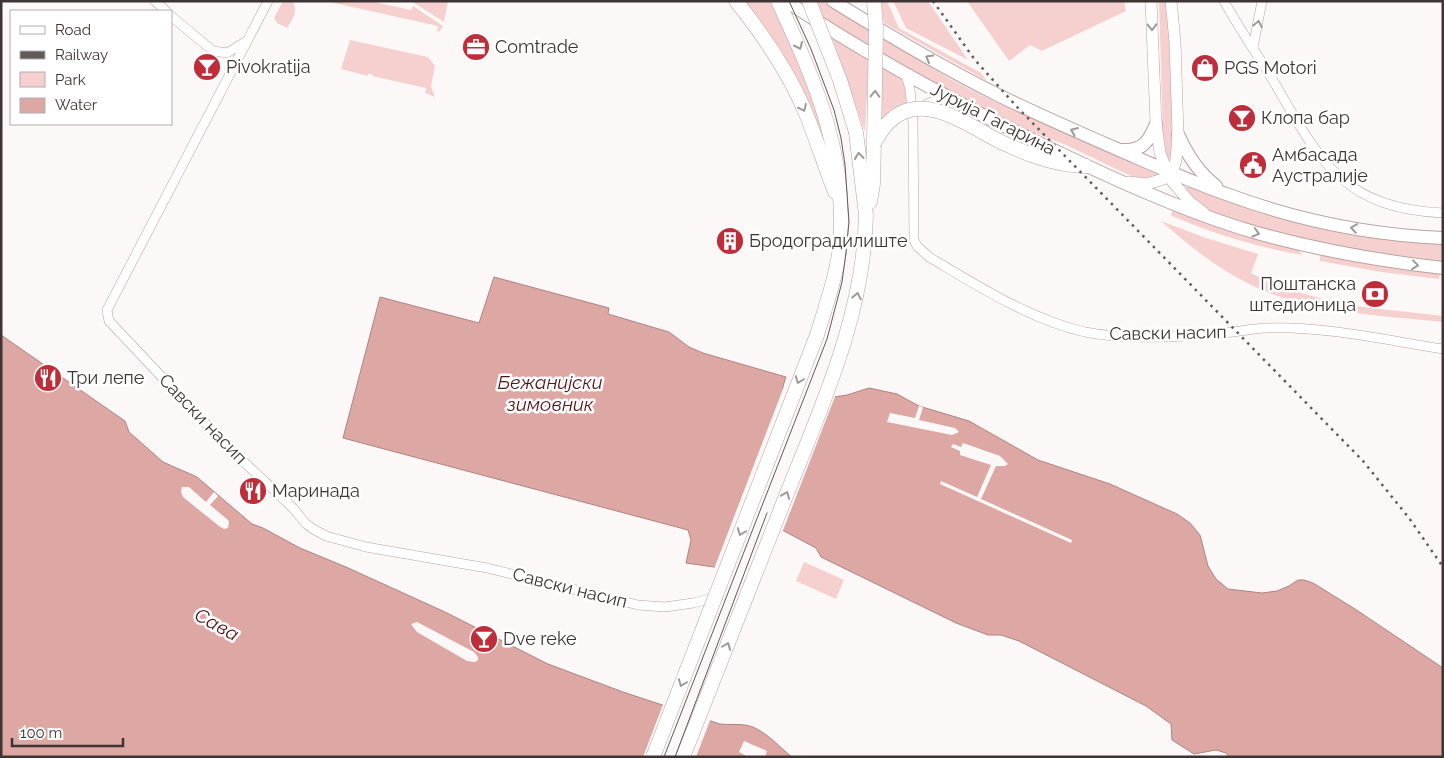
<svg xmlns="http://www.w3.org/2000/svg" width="1444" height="758" font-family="Raleway,sans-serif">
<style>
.green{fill:#f6d0ce}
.water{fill:#dda7a4;stroke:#ad8482}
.pier{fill:#fdf8f8}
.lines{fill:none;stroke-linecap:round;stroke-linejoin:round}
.minor-casing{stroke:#b8a2a1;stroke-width:10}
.tertiary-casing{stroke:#b8a2a1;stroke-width:12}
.secondary-casing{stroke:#b8a2a1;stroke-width:14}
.primary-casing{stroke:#b8a2a1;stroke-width:15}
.minor{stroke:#fff;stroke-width:9}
.tertiary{stroke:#fff;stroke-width:11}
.secondary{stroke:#fff;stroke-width:12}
.primary{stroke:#fff;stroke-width:14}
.tram{stroke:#625a59;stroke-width:1}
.rail{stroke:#625a59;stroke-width:2.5;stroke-dasharray:2.5 5;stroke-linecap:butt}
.primary-bridge-casing{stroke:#b8a2a1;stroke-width:15;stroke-linecap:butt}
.primary-bridge{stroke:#fff;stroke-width:14}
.oneway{stroke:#9e9a99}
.labels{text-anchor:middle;stroke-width:5;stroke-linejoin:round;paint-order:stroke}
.poi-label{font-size:18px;fill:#3d3433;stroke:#fff;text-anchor:start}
.street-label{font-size:18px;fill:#3d3433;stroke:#fff}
.water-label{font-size:19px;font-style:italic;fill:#541417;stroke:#fff}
</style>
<rect width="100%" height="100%" fill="#fdf8f8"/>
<!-- green -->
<g class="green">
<path d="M283,1H293C298,12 293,19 287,28L277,23L274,18Z"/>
<path d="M336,1H370L411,10L413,6L443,26L440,31L437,32L438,26L334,3L330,4Z"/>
<path d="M415,1H448L444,22L414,3Z"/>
<path d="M741,1H771L813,94L826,148Z"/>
<path d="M796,1H822L950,79L983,96L1159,175L1149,179L1135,178L1066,145L1015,125L960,99L821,18Z"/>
<path d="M880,1H887L899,28L981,73L987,81L884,23Z"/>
<path d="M893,1H928L968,60L906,28Z"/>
<path d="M967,1H1124L1126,11L1042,51L1030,45L1009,61Z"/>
<path d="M1159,1H1167L1168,4L1173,144L1169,161L1166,155L1163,134Z"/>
<path d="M831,35L869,57L865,132Z"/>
<path d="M350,40L428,57L435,66L431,86L435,97L425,93L426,88L372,76V74H368V76L341,69Z"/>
<path d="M882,65L904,79L907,106L879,127Z"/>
<path d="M1187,186L1261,213L1305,224L1443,243V262L1335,246L1257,227L1211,211L1201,206L1184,191Z"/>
<path d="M1173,210L1238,234L1299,250L1302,255C1257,247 1214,234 1172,216L1171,214Z"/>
<path d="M1161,221L1206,238L1258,254L1251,273L1279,287L1345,305L1443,316V322C1383,316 1305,312 1251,285C1217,268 1189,246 1161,221Z"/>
<path d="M1320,255L1383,267L1440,274L1439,279L1381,272L1320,261Z"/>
<path d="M804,562L844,580L836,599L796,581Z"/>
</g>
<!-- water -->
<g class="water">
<path d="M494,277L609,308L608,314L669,332L689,347L703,353L786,377L783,386L786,400L795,403L847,395L869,388L897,394L919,406L969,421L1038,460L1110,484L1177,514L1190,523L1200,535L1208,566L1216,579L1228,589L1262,593L1277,591L1289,586L1298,580H1304L1313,583L1355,609L1443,668V757H1229L1226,753L1216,750L1194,754L1172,740L1171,724L1146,706L1019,641L1001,635H988L956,623L821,557L816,548L784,531L774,527L750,522L721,568L686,563L691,540L688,530L343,438L380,297L479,323Z"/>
<path d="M1,335L125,421L129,432L163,462L197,477L252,524L263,528L300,548L346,567L445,612L548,664L623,692L720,724C728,725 737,724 745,725C762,727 778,746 792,757H1Z"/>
</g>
<!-- pier -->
<g class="pier">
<path d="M788,376L785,386L788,398L794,400L836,394L782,533L774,529L750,525L721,570L714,569Z"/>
<path d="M919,406L923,407L919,420L955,428L959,432L952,435L887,422L890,413L915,418Z"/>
<path d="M963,443L1000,456L1008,464L1005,466H996L981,499L1072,540L1071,543L940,484L941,481L977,497L991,465L960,455V451L951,447L953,444L961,447Z"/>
<path d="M182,487H189L206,502L214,492L218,496L210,505L228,520L229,522L228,528L224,529L219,526L183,497L181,492Z"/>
<path d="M417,622L474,652L478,657V660L475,662L467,661L417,632L411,624Z"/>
<path d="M664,702L711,718L696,757H643Z"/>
<path d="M744,741L767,751L765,757H748L739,752Z"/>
</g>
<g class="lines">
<defs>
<g id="minor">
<path d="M155,1L166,11"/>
<path d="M268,1L107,310L109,321L228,447L294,509L305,523L313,529L326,536L366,547L487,568L638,605L665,607L693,603L718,597"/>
<path d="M1224,1C1239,29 1258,55 1274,82C1320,161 1342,208 1443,213"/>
<path d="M171,16L213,51L227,53L245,42"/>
<path d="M1253,47L1262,1"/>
<path d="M906,75L910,89L913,123L914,240L917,246L929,257C978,286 1029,319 1085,332C1124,340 1182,337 1221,333C1236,332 1251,329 1266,328C1325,326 1385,340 1443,349"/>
<path d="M922,108C930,100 940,100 952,100"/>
</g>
<g id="tertiary">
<path d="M1151,1L1156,124L1160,153L1170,179L1189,201L1204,213"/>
<path d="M1128,182L1147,184L1163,179L1172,173L1176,160L1178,134L1175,42L1171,1"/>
</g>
<g id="secondary">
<path d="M786,1C875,60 968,110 1064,155C1126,185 1191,214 1257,233C1318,250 1380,261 1443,268"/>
<path d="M833,1C888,35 943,68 1000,96C1039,115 1078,132 1117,149C1154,165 1191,182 1229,195C1297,220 1371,235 1443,238"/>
<path d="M1178,134C1187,155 1198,172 1216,186"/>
<path d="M1123,150C1143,151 1149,141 1156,124"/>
</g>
<g id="primary">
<path d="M736,1C764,36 790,74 807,116C817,141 825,167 835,192"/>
<path d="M778,1C816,83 850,160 839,254C835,281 825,308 817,335"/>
<path d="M999,141C1026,154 1056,166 1086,166"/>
<path d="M870,202L873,184L874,143"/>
<path d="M683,757C717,670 751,583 786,496C822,405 864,315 866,215L856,132"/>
</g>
</defs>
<!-- minor casing -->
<use href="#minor" class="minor-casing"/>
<!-- tertiary casing -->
<use href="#tertiary" class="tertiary-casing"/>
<!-- secondary casing -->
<use href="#secondary" class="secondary-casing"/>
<!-- primary casing -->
<use href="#primary" class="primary-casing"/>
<!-- minor -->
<use href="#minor" class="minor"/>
<!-- tertiary -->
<use href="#tertiary" class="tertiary"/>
<!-- secondary -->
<use href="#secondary" class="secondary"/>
<!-- primary -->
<use href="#primary" class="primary"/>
<!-- tram -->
<g class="tram">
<path d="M664,757L827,339L842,282L846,252L849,222L845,165L841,138L834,110L811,49L789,1"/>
<path d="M675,757L767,513"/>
</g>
<!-- rail -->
<path class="rail" d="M933,1L975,60L1018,108L1363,461L1409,518L1443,567"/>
<defs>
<g id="primary-bridge">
<path d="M809,1L840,80L856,132"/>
<path d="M874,1L876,28L874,142"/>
<path d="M874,143C879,135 883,127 890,121C922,90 968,125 999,141"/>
<path d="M653,757L817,335"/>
</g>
</defs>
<!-- primary-bridge casing -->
<use href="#primary-bridge" class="primary-bridge-casing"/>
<!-- primary-bridge -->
<use href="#primary-bridge" class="primary-bridge"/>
</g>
<!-- one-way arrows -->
<defs><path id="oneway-chevron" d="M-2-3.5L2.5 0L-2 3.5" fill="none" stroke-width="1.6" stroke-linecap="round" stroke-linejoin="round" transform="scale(1.25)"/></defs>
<g class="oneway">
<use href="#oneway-chevron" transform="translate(1258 24) rotate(-79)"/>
<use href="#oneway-chevron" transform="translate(1152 27) rotate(89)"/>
<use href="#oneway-chevron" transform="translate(799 46) rotate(66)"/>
<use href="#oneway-chevron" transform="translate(929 58) rotate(-150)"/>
<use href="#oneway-chevron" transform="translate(875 94) rotate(-89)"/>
<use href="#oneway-chevron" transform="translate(803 108) rotate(65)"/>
<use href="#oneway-chevron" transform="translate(1074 131) rotate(-157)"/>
<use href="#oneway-chevron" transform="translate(859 156) rotate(-96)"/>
<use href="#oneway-chevron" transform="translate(1354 228) rotate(-171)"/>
<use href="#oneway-chevron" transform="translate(1256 233) rotate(16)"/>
<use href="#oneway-chevron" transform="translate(1415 265) rotate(7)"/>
<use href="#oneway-chevron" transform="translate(857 296) rotate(-78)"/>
<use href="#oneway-chevron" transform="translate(799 380) rotate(111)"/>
<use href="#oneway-chevron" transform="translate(786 495) rotate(-68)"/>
<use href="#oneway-chevron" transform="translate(741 532) rotate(111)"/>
<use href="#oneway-chevron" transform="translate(727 646) rotate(-69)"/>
<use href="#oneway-chevron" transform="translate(682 683) rotate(111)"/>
</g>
<!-- icons -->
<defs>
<symbol id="office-disc" viewBox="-11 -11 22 22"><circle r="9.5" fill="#be2d39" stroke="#fff"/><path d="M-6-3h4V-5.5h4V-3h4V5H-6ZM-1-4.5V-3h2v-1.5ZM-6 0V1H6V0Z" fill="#fff"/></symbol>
<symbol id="bar-disc" viewBox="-11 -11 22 22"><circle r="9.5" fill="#be2d39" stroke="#fff"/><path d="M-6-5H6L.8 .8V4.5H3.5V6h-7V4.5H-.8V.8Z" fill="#fff"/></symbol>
<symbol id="shop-disc" viewBox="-11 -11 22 22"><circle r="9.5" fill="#be2d39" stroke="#fff"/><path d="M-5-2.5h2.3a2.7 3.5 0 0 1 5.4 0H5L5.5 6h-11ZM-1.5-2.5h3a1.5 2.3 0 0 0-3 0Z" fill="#fff"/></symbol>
<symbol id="civic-disc" viewBox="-11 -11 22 22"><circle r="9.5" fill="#be2d39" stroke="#fff"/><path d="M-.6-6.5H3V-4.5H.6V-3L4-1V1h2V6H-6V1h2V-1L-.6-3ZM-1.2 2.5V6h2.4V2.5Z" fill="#fff"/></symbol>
<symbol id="building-disc" viewBox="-11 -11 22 22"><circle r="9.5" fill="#be2d39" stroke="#fff"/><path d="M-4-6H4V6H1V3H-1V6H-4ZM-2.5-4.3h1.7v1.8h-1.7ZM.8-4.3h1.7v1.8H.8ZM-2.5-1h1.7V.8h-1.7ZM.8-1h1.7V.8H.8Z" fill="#fff"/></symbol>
<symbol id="bank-disc" viewBox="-11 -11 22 22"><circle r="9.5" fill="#be2d39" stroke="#fff"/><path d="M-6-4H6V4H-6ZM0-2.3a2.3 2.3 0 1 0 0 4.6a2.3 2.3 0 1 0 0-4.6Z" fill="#fff"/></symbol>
<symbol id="restaurant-disc" viewBox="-11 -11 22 22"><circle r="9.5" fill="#be2d39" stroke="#fff"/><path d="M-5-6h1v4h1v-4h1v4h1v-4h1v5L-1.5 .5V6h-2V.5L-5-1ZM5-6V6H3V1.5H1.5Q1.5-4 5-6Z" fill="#fff"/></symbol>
</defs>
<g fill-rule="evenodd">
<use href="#office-disc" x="460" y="31" width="32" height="32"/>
<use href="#bar-disc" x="191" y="51" width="32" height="32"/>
<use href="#shop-disc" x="1189" y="52" width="32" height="32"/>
<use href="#bar-disc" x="1226" y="102" width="32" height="32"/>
<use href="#civic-disc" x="1237" y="149" width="32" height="32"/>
<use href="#building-disc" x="714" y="225" width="32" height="32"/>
<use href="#bank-disc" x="1359" y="278" width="32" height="32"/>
<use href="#restaurant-disc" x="32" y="362" width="32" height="32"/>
<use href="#restaurant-disc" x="237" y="475" width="32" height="32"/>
<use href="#bar-disc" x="468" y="623" width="32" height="32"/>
</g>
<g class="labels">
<!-- poi labels -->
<g class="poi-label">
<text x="495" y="53">Comtrade</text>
<text x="226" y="73">Pivokratija</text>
<text x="1224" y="74">PGS Motori</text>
<text x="1261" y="124">Клопа бар</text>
<text x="1272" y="161">Амбасада<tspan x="1272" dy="21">Аустралије</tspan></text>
<text x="749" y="247">Бродоградилиште</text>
<text x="1356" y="290" text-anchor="end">Поштанска<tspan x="1356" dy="21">штедионица</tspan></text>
<text x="67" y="384">Три лепе</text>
<text x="272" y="497">Маринада</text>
<text x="503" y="645">Dve reke</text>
</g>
<!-- street labels -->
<g class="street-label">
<text transform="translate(993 119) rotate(27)" y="6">Јурија Гагарина</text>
<text transform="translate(1168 333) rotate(-1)" y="6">Савски насип</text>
<text transform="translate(203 419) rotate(46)" y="6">Савски насип</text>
<text transform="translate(570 588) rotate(14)" y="6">Савски насип</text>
</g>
<!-- water labels -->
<g class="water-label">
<text x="550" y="389">Бежанијски<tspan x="550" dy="22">зимовник</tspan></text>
<text transform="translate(217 624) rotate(29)" y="7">Сава</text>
</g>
</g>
<!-- border -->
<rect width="1444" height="758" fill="none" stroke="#3d3433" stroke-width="5"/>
<!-- legend -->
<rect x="10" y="10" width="162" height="115" fill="#ffffff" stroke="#b1aead"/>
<rect x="20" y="26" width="25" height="8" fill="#ffffff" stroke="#b1aead"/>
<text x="55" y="35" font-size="15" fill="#3d3433">Road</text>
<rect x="20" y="51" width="25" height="8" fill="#625a59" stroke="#b1aead"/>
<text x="55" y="60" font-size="15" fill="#3d3433">Railway</text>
<rect x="20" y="72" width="25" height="15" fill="#f6d0ce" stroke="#b1aead"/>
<text x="55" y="85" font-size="15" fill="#3d3433">Park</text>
<rect x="20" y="98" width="25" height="15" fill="#dda7a4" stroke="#b1aead"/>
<text x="55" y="110" font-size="15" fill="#3d3433">Water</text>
<!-- scale -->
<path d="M12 738v8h111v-8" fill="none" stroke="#3d3433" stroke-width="2.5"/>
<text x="20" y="738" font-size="15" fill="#3d3433" stroke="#ffffff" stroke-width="4" paint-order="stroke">100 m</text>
</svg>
